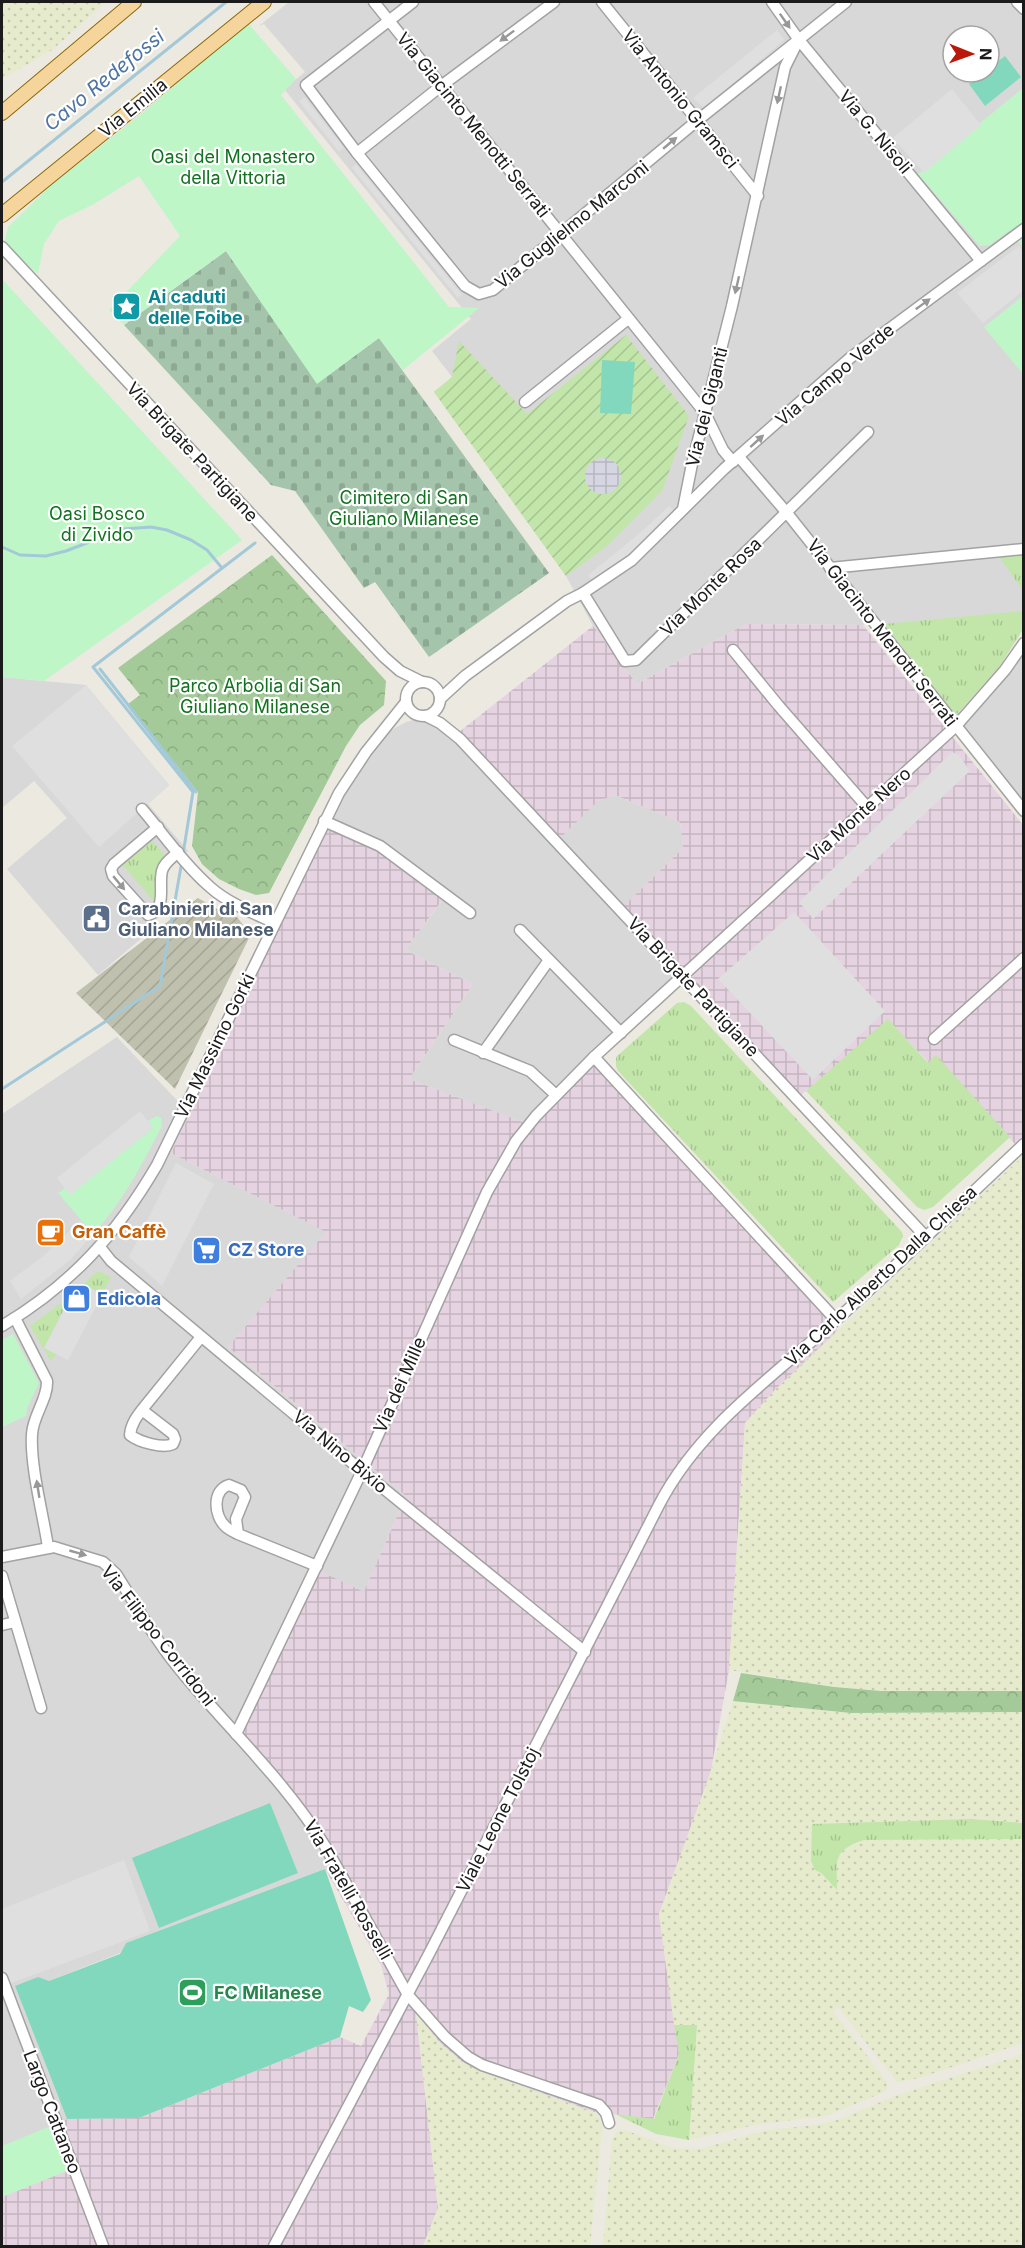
<svg xmlns="http://www.w3.org/2000/svg" width="1025" height="2248" font-family="Inter,sans-serif">
<style>
.residential{fill:#d9d8d8;fill-rule:evenodd}
.industrial{fill:url(#industrial-grid)}
.construction{fill:url(#construction-furrows)}
.farmland{fill:url(#farmland-dots)}
.grass{fill:url(#grass-tufts)}
.forest{fill:url(#forest-crowns)}
.cemetery{fill:url(#cemetery-stones)}
.park{fill:#bff6c7}
.garden{fill:url(#garden-furrows)}
.pitch{fill:#82d8bd}
.parking{fill:#dfdfdf}
.plaza{fill:url(#plaza-grid)}
.lines{fill:none;stroke-linecap:round;stroke-linejoin:round}
.stream{stroke:#a3c9d8;stroke-width:3}
.minor-casing{stroke:#a2a2a2;stroke-width:13}
.major-casing{stroke:#8a6808;stroke-width:16}
.minor{stroke:#fff;stroke-width:10}
.major{stroke:#f6d59c;stroke-width:14}
.oneway{fill:#989898}
.labels{text-anchor:middle;stroke-width:4.5;stroke-linejoin:round;paint-order:stroke}
.street-label{font-size:18px;fill:#1b1b1b;stroke:#fff}
.park-label{font-size:18px;fill:#11721f;stroke:#fff}
.culture-label{font-size:18px;font-weight:bold;fill:#0d838f;stroke:#fff;text-anchor:start}
.service-label{font-size:18px;font-weight:bold;fill:#4e5e75;stroke:#fff;text-anchor:start}
.food-label{font-size:18px;font-weight:bold;fill:#c56008;stroke:#fff;text-anchor:start}
.shop-label{font-size:18px;font-weight:bold;fill:#366cbe;stroke:#fff;text-anchor:start}
.leisure-label{font-size:18px;font-weight:bold;fill:#27864d;stroke:#fff;text-anchor:start}
.water-label{font-size:20px;font-style:italic;fill:#4e73a5;stroke:#fff}
</style>
<defs>
<pattern id="industrial-grid" width="8" height="8" patternUnits="userSpaceOnUse" patternTransform="scale(1.5)"><rect width="8" height="8" fill="#e5d3e1"/><path d="M0 4h8M4 0v8" fill="none" stroke="#c4b5c0"/></pattern>
<pattern id="construction-furrows" width="10" height="10" patternUnits="userSpaceOnUse" patternTransform="scale(1.5)"><rect width="10" height="10" fill="#bfc0ad"/><path d="M-1 1l2-2M0 10L10 0M9 11l2-2" fill="none" stroke="#a4a494"/></pattern>
<pattern id="farmland-dots" width="8" height="8" patternUnits="userSpaceOnUse" patternTransform="scale(1.5)"><rect width="8" height="8" fill="#e6ebcd"/><path d="M2 2h.1M6 6h.1" fill="none" stroke="#c5c9af" stroke-width="1.8" stroke-linecap="round"/></pattern>
<pattern id="grass-tufts" width="24" height="20" patternUnits="userSpaceOnUse" patternTransform="scale(1.5)"><rect width="24" height="20" fill="#c2e5a9"/><path d="M3 7l-1-3M5 7V3M7 7l1-3M15 17l-1-3M17 17v-4M19 17l1-3" fill="none" stroke="#a6c491"/></pattern>
<pattern id="forest-crowns" width="20" height="18" patternUnits="userSpaceOnUse" patternTransform="scale(1.5)"><rect width="20" height="18" fill="#a3ca98"/><path d="M2 6a3 3 0 1 1 6 0M12 15a3 3 0 1 1 6 0" fill="none" stroke="#8cad82"/></pattern>
<pattern id="cemetery-stones" width="16" height="16" patternUnits="userSpaceOnUse" patternTransform="scale(1.5)"><rect width="16" height="16" fill="#a4c4ab"/><path d="M2 7V4a2 2 0 0 1 4 0v3zM10 15v-3a2 2 0 0 1 4 0v3z" fill="#8da893"/></pattern>
<pattern id="garden-furrows" width="10" height="10" patternUnits="userSpaceOnUse" patternTransform="scale(1.5)"><rect width="10" height="10" fill="#c2e5a9"/><path d="M-1 1l2-2M0 10L10 0M9 11l2-2" fill="none" stroke="#a6c491"/></pattern>
<pattern id="plaza-grid" width="8" height="8" patternUnits="userSpaceOnUse" patternTransform="scale(1.5)"><rect width="8" height="8" fill="#d6d6e2"/><path d="M0 4h8M4 0v8" fill="none" stroke="#b7b7c1"/></pattern>
</defs>
<rect width="100%" height="100%" fill="#ece9e1"/>
<!-- residential -->
<g class="residential">
<path d="M289,2H1023V629L999,667L956,715L880,619L863,625L746,624L637,684L593,626L566,576L434,392L452,377L432,351L471,319L284,89L305,72L264,24L259,26ZM953,36H989V72H953Z"/>
<path d="M1023,649V804L960,726Z"/>
<path d="M2,677L86,685L169,785L148,804L188,851L168,869L164,906L160,914L146,925L150,931L98,975L7,869L67,818L34,781L2,808Z"/>
<path d="M417,719L427,720L598,801L615,795L680,822L683,848L625,906L683,970L591,1055L524,1123L409,1079L473,984L405,950L448,893L332,820L343,792L386,733L406,722Z"/>
<path d="M117,1037L190,1114L171,1153L327,1232L228,1347L406,1496L364,1593L318,1571L283,1791L333,1864L325,1869L126,1943L120,1953L49,1981L15,1986L67,2119L60,2123L76,2167L2,2197V1114Z"/>
</g>
<!-- industrial -->
<g class="industrial">
<path d="M746,624L863,625L1023,825V1153L936,1056L929,1063L888,1020L799,1097L624,906L683,848L680,822L615,795L598,801L559,839L459,732L593,626L637,684Z"/>
<path d="M327,828L377,849L443,899L405,950L473,984L409,1079L533,1126L594,1064L838,1331L775,1390L745,1423L729,1670L710,1776L659,1914L679,2054L653,2119L594,2112L486,2073L462,2062L440,2043L416,2014L438,2208L423,2246H2V2197L76,2167L60,2123L67,2119L139,2118L340,2037L361,2046L389,1994L381,1965L325,1869L332,1864L315,1832L236,1739L318,1570L364,1592L406,1496L228,1347L326,1232L171,1153Z"/>
</g>
<!-- construction -->
<path class="construction" d="M198,898L224,913L237,917L248,931L249,938L175,1089L76,993Z"/>
<!-- farmland -->
<g class="farmland">
<path d="M2,2H106L52,50L2,79Z"/>
<path d="M1023,1156V1691H881L834,1687L729,1670L745,1423L775,1390Z"/>
<path d="M733,1701L851,1713L1023,1712V1823L971,1819L812,1824L811,1861L815,1870L821,1873L836,1889L837,1862L841,1851L864,1840L1023,1839V2043L919,2078L897,2082L838,2007L833,2011L887,2082V2090L884,2092L826,2116L759,2124L689,2140L696,2026L674,2025L659,1914L709,1776Z"/>
<path d="M416,2013L440,2043L462,2062L486,2073L594,2112L600,2119L602,2129L590,2246H423L438,2208Z"/>
<path d="M1023,2054V2246H603L612,2140L614,2134L619,2131L625,2130L672,2148L700,2149L768,2130L816,2125L837,2120L900,2094Z"/>
</g>
<!-- grass -->
<g class="grass">
<path d="M1023,549V591L996,552Z"/>
<path d="M1023,611V629L999,667L956,715L884,624Z"/>
<path d="M152,840L167,858L156,904L123,865Z"/>
<path d="M684,1002L691,1006L902,1232L903,1236L899,1245L833,1302L618,1071L616,1066V1057L677,1003Z"/>
<path d="M888,1019L928,1063L936,1055L1010,1137L933,1207L924,1210L917,1207L806,1091Z"/>
<path d="M98,1271L111,1277L102,1295L83,1284Z"/>
<path d="M69,1297H70L44,1348L56,1354L51,1361L30,1326Z"/>
<path d="M971,1819L1023,1823V1839L864,1840C832,1851 837,1859 837,1890L821,1873L815,1870L811,1861L812,1824Z"/>
<path d="M674,2025H697L689,2140L656,2134L615,2114L654,2119L679,2054Z"/>
</g>
<!-- forest -->
<g class="forest">
<path d="M272,555L386,681L384,705L360,725L346,746L269,893L256,895L239,889L219,879L202,864L192,846L198,792L128,704L140,695L118,668Z"/>
<path d="M741,1673L834,1687L881,1691H1023V1712L851,1713L733,1701Z"/>
</g>
<!-- cemetery -->
<path class="cemetery" d="M226,251L317,383L379,338L549,573L429,657L375,582L364,588L295,491L271,485L124,325Z"/>
<!-- park -->
<g class="park">
<path d="M248,23L296,79L281,95L449,307L479,308L403,370L379,338L317,384L226,251L124,325L109,310L180,236L139,176L94,204L59,221L44,244L38,274L4,245L8,227L48,188L141,114Z"/>
<path d="M1023,88V248L1010,230L990,245L980,246L918,174Z"/>
<path d="M2,279L242,540L44,681L2,677Z"/>
<path d="M1023,296V374L984,327Z"/>
<path d="M157,1116L161,1118L162,1126C142,1164 123,1202 93,1234L58,1193L65,1188L70,1194L153,1128L148,1121Z"/>
<path d="M13,1334L39,1383L27,1408L26,1416L2,1427V1340Z"/>
<path d="M51,2126L69,2170L2,2197V2146Z"/>
</g>
<!-- garden -->
<path class="garden" d="M626,335L689,416L662,491L607,546L566,576L434,392L452,377L459,341L527,414Z"/>
<!-- pitch -->
<g class="pitch">
<path d="M1005,56L1021,77L985,106L969,84L984,72H989V68Z"/>
<path d="M602,360L635,362L631,414L600,413Z"/>
<path d="M270,1803L298,1873L159,1928L132,1858Z"/>
<path d="M325,1869L371,2000L363,2012L349,2006L340,2037L139,2118L67,2119L15,1986L38,1977L49,1981L120,1954L126,1943Z"/>
</g>
<!-- parking -->
<g class="parking">
<path d="M777,30L784,40L704,108L693,98Z"/>
<path d="M952,89L981,125L924,173L893,138Z"/>
<path d="M304,97L344,148L339,152L299,101Z"/>
<path d="M356,164L462,295L458,298L352,168Z"/>
<path d="M1019,246L1023,252V291L983,323L957,293Z"/>
<path d="M669,506L675,512L637,549L592,581L588,575L641,532Z"/>
<path d="M86,685L169,785L99,847L12,746Z"/>
<path d="M952,752L959,755L970,771L813,919L799,902Z"/>
<path d="M794,912L885,1011L813,1080L718,979Z"/>
<path d="M140,1111L153,1128L70,1195L57,1178Z"/>
<path d="M176,1163L214,1184L162,1286L129,1257Z"/>
<path d="M81,1220L93,1234L71,1259L21,1299L10,1281L42,1257Z"/>
<path d="M89,1287L102,1295L68,1360L44,1348L67,1304L77,1309Z"/>
<path d="M124,1860L150,1931L9,1984L2,1965V1909Z"/>
</g>
<!-- plaza -->
<circle class="plaza" cx="603" cy="476" r="18"/>
<g class="lines">
<!-- stream -->
<g class="stream">
<path d="M2,182L226,2"/>
<path d="M2,547L20,555L46,556L66,551L123,529L151,527L167,530L191,540L207,550L222,568"/>
<path d="M100,669L196,792"/>
<path d="M183,854L193,792L93,667L255,543"/>
<path d="M2,1089L160,986L182,861"/>
</g>
<defs>
<g id="minor">
<path d="M374,2L705,413L723,450L733,462"/>
<path d="M413,2L306,85L357,153L465,286L479,294L493,290L698,120L846,2"/>
<path d="M602,2L758,196"/>
<path d="M772,2L799,40L981,261"/>
<path d="M1017,2L1024,9"/>
<path d="M357,153L441,86L554,2"/>
<path d="M2,247L384,657L400,671L422,682"/>
<path d="M525,402L628,319"/>
<path d="M739,457L787,513L1024,811"/>
<path d="M683,509L692,464L732,306L785,67L796,45"/>
<path d="M830,568L1024,549"/>
<path d="M583,593L625,661L636,660L868,432"/>
<path d="M733,650L778,705L867,807"/>
<circle cx="423" cy="699" r="17"/>
<path d="M440,699L465,676L567,601L583,593L632,560L724,469L850,358L1024,229"/>
<path d="M426,716L440,723L460,739L925,1236"/>
<path d="M142,809C164,835 184,864 210,887C228,903 253,913 275,923"/>
<path d="M324,821L380,846L470,913"/>
<path d="M158,827L114,864L111,869L113,876L148,915C168,909 158,886 162,871C164,863 172,858 178,852"/>
<path d="M520,930L621,1033"/>
<path d="M934,1039L1024,958"/>
<path d="M454,1040L530,1071L556,1095"/>
<path d="M483,1053L549,960"/>
<path d="M594,1057L836,1320"/>
<path d="M100,1247L111,1261L362,1471L585,1652"/>
<path d="M15,1318L47,1381C48,1399 33,1415 32,1434C30,1466 43,1514 48,1547"/>
<path d="M2,1326C72,1284 116,1235 157,1165L339,793L366,752L406,702"/>
<path d="M142,1410L173,1434L175,1439L173,1444C163,1449 139,1442 130,1435C131,1423 138,1415 145,1406L201,1337"/>
<path d="M238,1534C234,1532 229,1530 225,1526C214,1515 212,1490 229,1485L241,1490L245,1497L236,1519L238,1534L317,1566"/>
<path d="M2,1557L54,1547L103,1562L116,1574C136,1605 153,1637 177,1666C225,1726 285,1780 325,1846L408,1995L445,2037L468,2057L482,2065L599,2105L606,2113L609,2123"/>
<path d="M2,1576L41,1708"/>
<path d="M2,1625L15,1622"/>
<path d="M236,1734L362,1471L487,1192L516,1141L536,1116L594,1057L956,726L1005,670L1024,643"/>
<path d="M2,1978L103,2246"/>
<path d="M274,2246L430,1952L660,1503C700,1427 771,1378 835,1321C899,1264 961,1203 1024,1144"/>
</g>
<g id="major">
<path d="M2,113L134,2"/>
<path d="M2,215L264,2"/>
</g>
</defs>
<!-- minor casing -->
<use href="#minor" class="minor-casing"/>
<!-- major casing -->
<use href="#major" class="major-casing"/>
<!-- minor -->
<use href="#minor" class="minor"/>
<!-- major -->
<use href="#major" class="major"/>
</g>
<!-- one-way arrows -->
<defs><path id="oneway-solid" d="M-6-.8H1V-3.2L6.5 0L1 3.2V.8H-6Z" transform="scale(1.5)"/></defs>
<g class="oneway">
<use href="#oneway-solid" transform="translate(785 21) rotate(55)"/>
<use href="#oneway-solid" transform="translate(507 36) rotate(143)"/>
<use href="#oneway-solid" transform="translate(779 95) rotate(102)"/>
<use href="#oneway-solid" transform="translate(670 143) rotate(-40)"/>
<use href="#oneway-solid" transform="translate(737 285) rotate(103)"/>
<use href="#oneway-solid" transform="translate(923 304) rotate(-36)"/>
<use href="#oneway-solid" transform="translate(757 441) rotate(-42)"/>
<use href="#oneway-solid" transform="translate(119 883) rotate(50)"/>
<use href="#oneway-solid" transform="translate(38 1489) rotate(-99)"/>
<use href="#oneway-solid" transform="translate(78 1553) rotate(16)"/>
</g>
<!-- icons -->
<defs>
<symbol id="sight-square" viewBox="-11 -11 22 22"><rect x="-9" y="-9" width="18" height="18" rx="4" fill="#0f9aa8" stroke="#fff"/><path d="M0-6L1.8-2.2L6-1.7L2.9 1.2L3.7 5.4L0 3.3L-3.7 5.4L-2.9 1.2L-6-1.7L-1.8-2.2Z" fill="#fff"/></symbol>
<symbol id="civic-square" viewBox="-11 -11 22 22"><rect x="-9" y="-9" width="18" height="18" rx="4" fill="#5c6f8a" stroke="#fff"/><path d="M-.6-6.5H3V-4.5H.6V-3L4-1V1h2V6H-6V1h2V-1L-.6-3ZM-1.2 2.5V6h2.4V2.5Z" fill="#fff"/></symbol>
<symbol id="cafe-square" viewBox="-11 -11 22 22"><rect x="-9" y="-9" width="18" height="18" rx="4" fill="#e8710a" stroke="#fff"/><path d="M-5.5-4.5H6V0H3Q3 3.5 0 3.5H-2.5Q-5.5 3.5-5.5 0ZM3-3.2v2h1.7v-2ZM-6 4.5H4V6H-6Z" fill="#fff"/></symbol>
<symbol id="supermarket-square" viewBox="-11 -11 22 22"><rect x="-9" y="-9" width="18" height="18" rx="4" fill="#3f7fe0" stroke="#fff"/><path d="M-6-5.5h2.5l.6 2H6L4.5 2H-2.5L-4.4-4H-6ZM-1.5 3.2a1.3 1.3 0 1 0 .1 0ZM3 3.2a1.3 1.3 0 1 0 .1 0Z" fill="#fff"/></symbol>
<symbol id="shop-square" viewBox="-11 -11 22 22"><rect x="-9" y="-9" width="18" height="18" rx="4" fill="#3f7fe0" stroke="#fff"/><path d="M-5-2.5h2.3a2.7 3.5 0 0 1 5.4 0H5L5.5 6h-11ZM-1.5-2.5h3a1.5 2.3 0 0 0-3 0Z" fill="#fff"/></symbol>
<symbol id="stadium-square" viewBox="-11 -11 22 22"><rect x="-9" y="-9" width="18" height="18" rx="4" fill="#2e9e5b" stroke="#fff"/><path d="M0-5a6.5 5 0 1 0 0 10a6.5 5 0 1 0 0-10ZM-3.5-1.8h7v3.6h-7Z" fill="#fff"/></symbol>
</defs>
<g fill-rule="evenodd">
<use href="#sight-square" x="110" y="290" width="33" height="33"/>
<use href="#civic-square" x="80" y="902" width="33" height="33"/>
<use href="#cafe-square" x="34" y="1216" width="33" height="33"/>
<use href="#supermarket-square" x="190" y="1234" width="33" height="33"/>
<use href="#shop-square" x="60" y="1282" width="33" height="33"/>
<use href="#stadium-square" x="176" y="1976" width="33" height="33"/>
</g>
<g class="labels">
<!-- street labels -->
<g class="street-label">
<text transform="translate(680 99) rotate(51)" y="6">Via Antonio Gramsci</text>
<text transform="translate(133 108) rotate(-39)" y="6">Via Emilia</text>
<text transform="translate(473 125) rotate(51)" y="6">Via Giacinto Menotti Serrati</text>
<text transform="translate(875 132) rotate(50)" y="6">Via G. Nisoli</text>
<text transform="translate(572 225) rotate(-39)" y="6">Via Guglielmo Marconi</text>
<text transform="translate(835 375) rotate(-40)" y="6">Via Campo Verde</text>
<text transform="translate(707 407) rotate(-76)" y="6">Via dei Giganti</text>
<text transform="translate(192 452) rotate(47)" y="6">Via Brigate Partigiane</text>
<text transform="translate(711 587) rotate(-44)" y="6">Via Monte Rosa</text>
<text transform="translate(882 633) rotate(52)" y="6">Via Giacinto Menotti Serrati</text>
<text transform="translate(859 815) rotate(-42)" y="6">Via Monte Nero</text>
<text transform="translate(693 987) rotate(47)" y="6">Via Brigate Partigiane</text>
<text transform="translate(215 1046) rotate(-64)" y="6">Via Massimo Gorki</text>
<text transform="translate(881 1276) rotate(-43)" y="6">Via Carlo Alberto Dalla Chiesa</text>
<text transform="translate(400 1385) rotate(-66)" y="6">Via dei Mille</text>
<text transform="translate(340 1452) rotate(40)" y="6">Via Nino Bixio</text>
<text transform="translate(158 1636) rotate(52)" y="6">Via Filippo Corridoni</text>
<text transform="translate(498 1820) rotate(-63)" y="6">Viale Leone Tolstoj</text>
<text transform="translate(348 1890) rotate(60)" y="6">Via Fratelli Rosselli</text>
<text transform="translate(52 2112) rotate(69)" y="6">Largo Cattaneo</text>
</g>
<!-- park labels -->
<g class="park-label">
<text x="233" y="163">Oasi del Monastero<tspan x="233" dy="21">della Vittoria</tspan></text>
<text x="404" y="504">Cimitero di San<tspan x="404" dy="21">Giuliano Milanese</tspan></text>
<text x="97" y="520">Oasi Bosco<tspan x="97" dy="21">di Zivido</tspan></text>
<text x="255" y="692">Parco Arbolia di San<tspan x="255" dy="21">Giuliano Milanese</tspan></text>
</g>
<!-- culture labels -->
<g class="culture-label">
<text x="148" y="303">Ai caduti<tspan x="148" dy="21">delle Foibe</tspan></text>
</g>
<!-- service labels -->
<g class="service-label">
<text x="118" y="915">Carabinieri di San<tspan x="118" dy="21">Giuliano Milanese</tspan></text>
</g>
<!-- food labels -->
<g class="food-label">
<text x="72" y="1238">Gran Caffè</text>
</g>
<!-- shop labels -->
<g class="shop-label">
<text x="228" y="1256">CZ Store</text>
<text x="97" y="1305">Edicola</text>
</g>
<!-- leisure labels -->
<g class="leisure-label">
<text x="214" y="1999">FC Milanese</text>
</g>
<!-- water labels -->
<g class="water-label">
<text transform="translate(104 80) rotate(-39)" y="7">Cavo Redefossi</text>
</g>
</g>
<!-- border -->
<rect width="1025" height="2248" fill="none" stroke="#1b1b1b" stroke-width="6"/>
<!-- north arrow -->
<g transform="translate(971 54) rotate(91)"><circle r="28" fill="#ffffff" stroke="#a4a4a4" stroke-width="1.5"/>
<path d="M0-4.5L10 22L0 15L-10 22Z" fill="#bc170b"/>
<text y="-9" font-size="16" font-weight="bold" text-anchor="middle" fill="#1b1b1b">N</text>
</g>
</svg>
